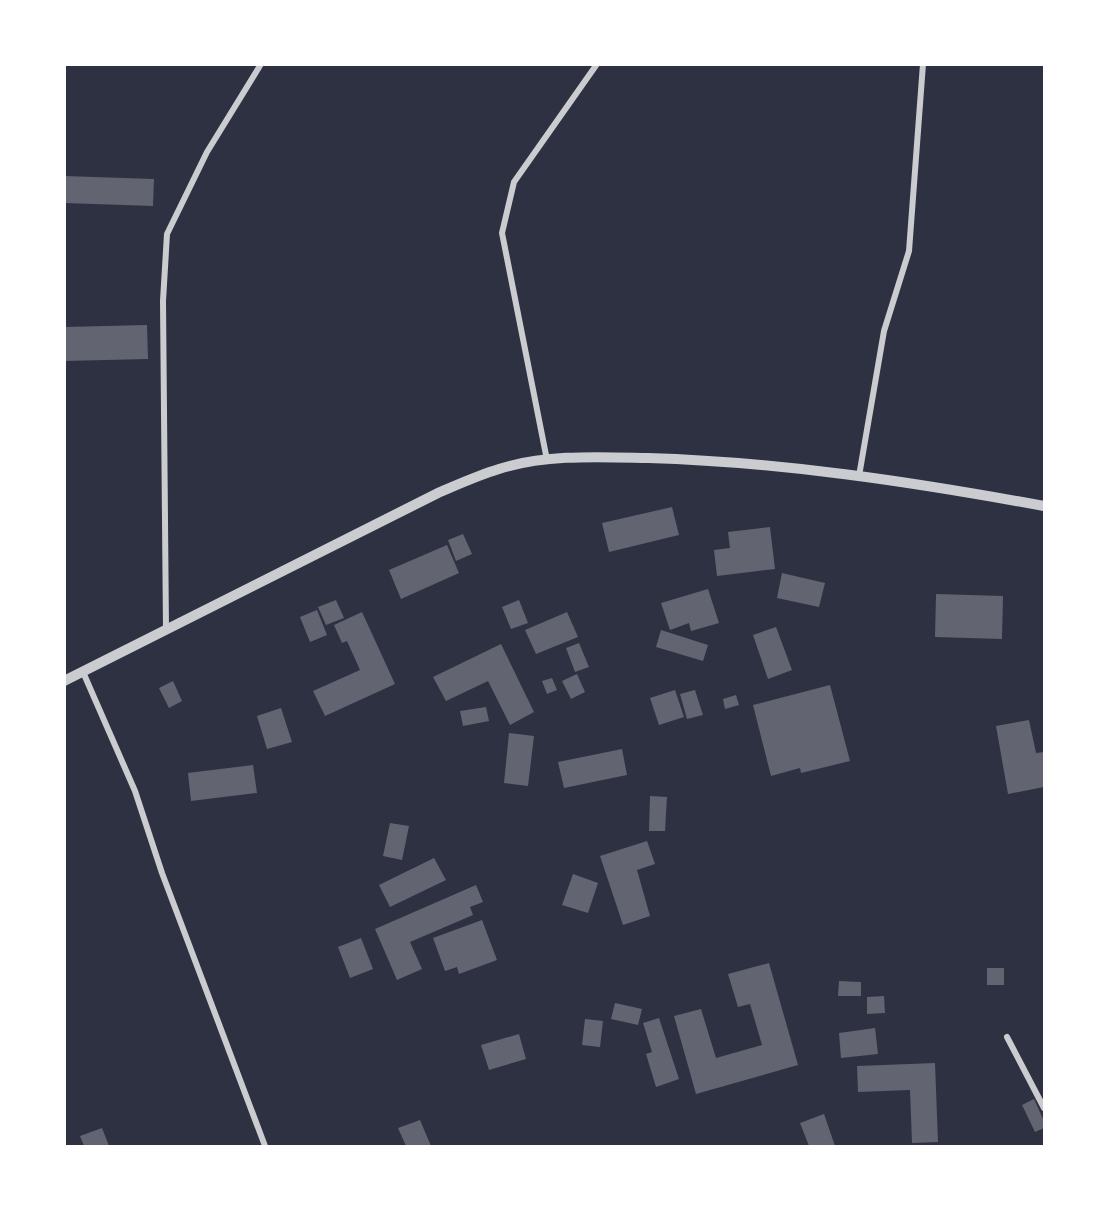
<svg xmlns="http://www.w3.org/2000/svg" width="1109" height="1211" font-family="Overpass,sans-serif">
<style>
.building{fill:#626471}
.lines{fill:none;stroke-linecap:round;stroke-linejoin:round}
.minor{stroke:#caccd0;stroke-width:6}
.tertiary{stroke:#caccd0;stroke-width:10}
</style>
<rect width="100%" height="100%" fill="#2d3142"/>
<!-- building -->
<g class="building">
<path d="M64,176L154,179L153,206L64,203Z"/>
<path d="M147,325L148,359L64,361V327Z"/>
<path d="M672,507L679,535L609,552L602,523Z"/>
<path d="M770,527L775,569L717,576L714,550L730,548L728,532Z"/>
<path d="M463,534L472,554L456,561L448,540Z"/>
<path d="M447,545L459,573L401,599L389,570Z"/>
<path d="M782,573L825,583L819,607L777,598Z"/>
<path d="M708,589L719,623L691,631L689,623L670,630L661,603Z"/>
<path d="M936,594L1003,596L1002,639L935,637Z"/>
<path d="M336,600L344,618L326,625L318,607Z"/>
<path d="M519,600L528,623L511,629L502,607Z"/>
<path d="M317,610L327,635L310,642L300,617Z"/>
<path d="M362,612L395,684L325,716L313,691L360,670L347,641L342,643L334,625Z"/>
<path d="M567,612L578,637L536,654L525,630Z"/>
<path d="M776,627L792,670L768,679L753,635Z"/>
<path d="M661,630L708,645L703,661L656,647Z"/>
<path d="M579,643L589,667L575,672L566,648Z"/>
<path d="M501,644L534,712L510,725L488,681L446,701L433,677Z"/>
<path d="M577,674L585,692L571,699L562,681Z"/>
<path d="M552,678L557,690L547,694L542,681Z"/>
<path d="M173,681L182,701L169,708L159,688Z"/>
<path d="M830,685L850,761L801,773L800,768L771,776L753,705Z"/>
<path d="M675,690L684,717L659,725L650,698Z"/>
<path d="M695,690L703,715L687,719L680,694Z"/>
<path d="M736,695L739,705L725,709L723,699Z"/>
<path d="M486,707L489,721L463,726L460,711Z"/>
<path d="M281,708L292,742L267,749L257,716Z"/>
<path d="M1029,720L1036,753L1044,752V787L1008,794L996,726Z"/>
<path d="M509,733L534,736L528,786L504,783Z"/>
<path d="M622,749L627,775L564,788L558,762Z"/>
<path d="M253,765L257,793L191,801L188,773Z"/>
<path d="M650,796L667,797L665,831H649Z"/>
<path d="M390,823L409,826L402,860L383,856Z"/>
<path d="M647,841L655,864L637,870L650,916L623,925L600,856Z"/>
<path d="M434,858L446,880L390,907L379,885Z"/>
<path d="M573,874L598,883L588,913L562,905Z"/>
<path d="M476,885L483,902L470,907L473,915L410,942L422,969L397,980L375,929Z"/>
<path d="M482,920L497,960L459,974L457,967L445,971L433,938Z"/>
<path d="M361,938L373,969L350,978L338,947Z"/>
<path d="M769,963L798,1065L696,1094L674,1016L701,1009L716,1058L762,1045L750,1004L738,1007L728,974Z"/>
<rect x="987" y="968" width="17" height="17"/>
<path d="M839,981L861,982V996H838Z"/>
<path d="M884,996L885,1013L867,1014V997Z"/>
<path d="M615,1003L642,1009L638,1025L611,1019Z"/>
<path d="M659,1018L679,1079L656,1087L646,1054L652,1052L643,1023Z"/>
<path d="M585,1019L603,1021L600,1047L582,1045Z"/>
<path d="M875,1028L878,1054L841,1058L839,1033Z"/>
<path d="M519,1034L526,1059L489,1070L481,1045Z"/>
<path d="M935,1063L938,1142L912,1143L910,1090L858,1092L857,1066Z"/>
<path d="M1034,1099L1044,1121V1128L1035,1132L1022,1105Z"/>
<path d="M824,1114L835,1146H809L800,1123Z"/>
<path d="M420,1120L431,1146H406L398,1128Z"/>
<path d="M102,1128L109,1146H84L80,1136Z"/>
</g>
<g class="lines">
<!-- minor -->
<g class="minor">
<path d="M547,460L502,233L514,182L597,64"/>
<path d="M859,476L884,331L909,251L923,64"/>
<path d="M166,630L163,301L167,234L207,152L261,64"/>
<path d="M83,672L135,791L162,873L265,1146"/>
<path d="M1007,1037L1044,1108"/>
</g>
<!-- tertiary -->
<path class="tertiary" d="M64,681L440,492C459,484 479,475 499,469C546,454 600,457 648,458C782,462 913,482 1044,506"/>
</g>
<!-- border -->
<rect width="1109" height="1211" fill="none" stroke="#ffffff" stroke-width="132"/>
</svg>
